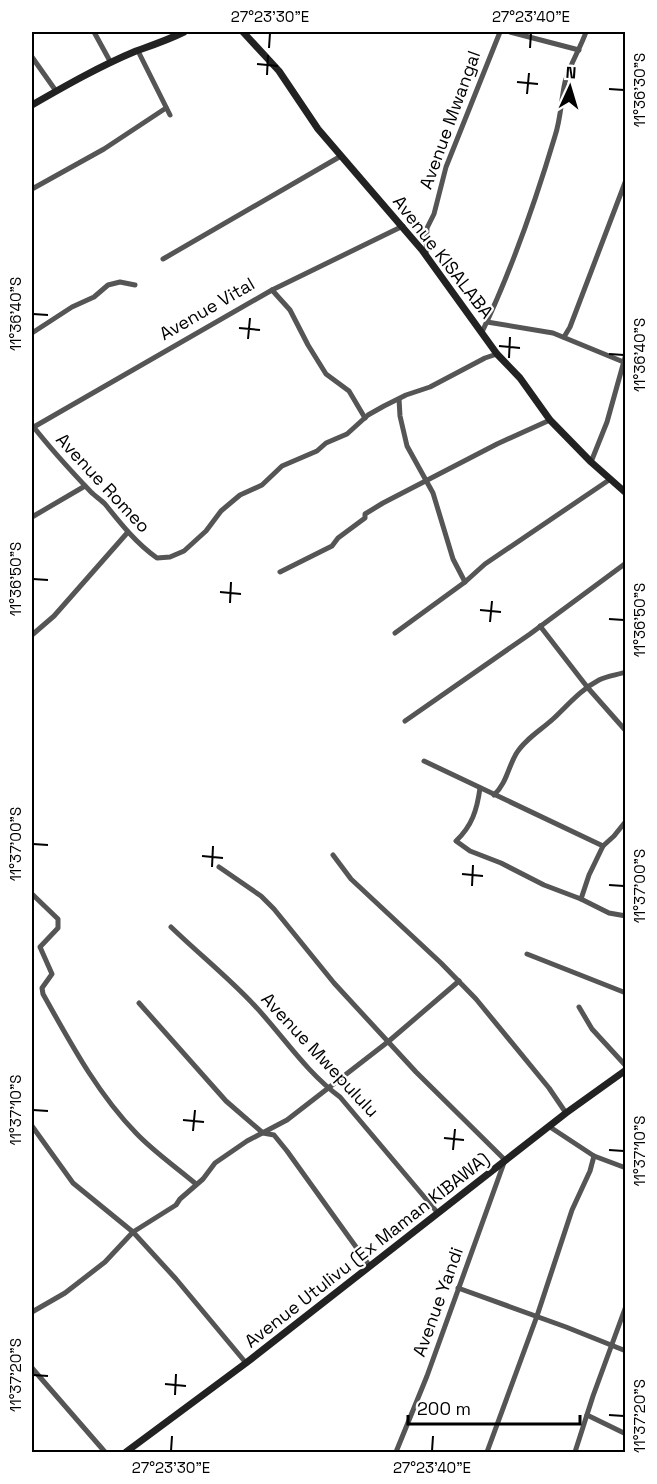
<svg xmlns="http://www.w3.org/2000/svg" width="657" height="1484" font-family="'Space Grotesk',sans-serif">
<style>
.lines{fill:none;stroke-linecap:round;stroke-linejoin:round}
.street{stroke:#555;stroke-width:5}
.secondary{stroke:#222;stroke-width:7}
.ticks{fill:none;stroke:#000;stroke-width:2}
.labels{text-anchor:middle;stroke-width:4.5;stroke-linejoin:round;paint-order:stroke}
.street-label{font-size:18px;fill:#000;stroke:#fff}
.neatline{fill:none;stroke:#000;stroke-width:2}
.ticks-label{font-size:15px;text-anchor:middle;fill:#000}
</style>
<rect width="100%" height="100%" fill="#fff"/>
<g class="lines">
<!-- street -->
<g class="street">
<path d="M94,32L111,63"/>
<path d="M510,32L579,50"/>
<path d="M138,51L170,115"/>
<path d="M32,57L56,91"/>
<path d="M32,189L104,149L166,108"/>
<path d="M426,254L427,228L434,214L446,167L500,32"/>
<path d="M163,259L341,156"/>
<path d="M272,290L290,310L308,345L326,374L349,391L365,418"/>
<path d="M487,322L553,333L626,363"/>
<path d="M482,332C512,269 535,203 555,136C561,118 561,100 565,82C570,64 580,49 586,32"/>
<path d="M32,333L72,307L94,297L108,285L120,282L135,285"/>
<path d="M564,337L570,327L626,180"/>
<path d="M399,399L400,416L407,446L433,493L453,559L465,582"/>
<path d="M32,425C50,448 70,470 91,492C95,496 101,500 105,504C121,524 136,543 157,558L170,557L184,551L206,531L221,511L240,495L262,485L282,466L317,451L326,443L347,434L368,415L384,406L406,395L430,387L485,358L497,354"/>
<path d="M32,428L272,290L403,226"/>
<path d="M591,462L607,422L626,354"/>
<path d="M32,517L85,486"/>
<path d="M280,572L332,546L338,538L365,518V514L383,503L497,444L550,420"/>
<path d="M540,626L588,688L626,731"/>
<path d="M395,633L465,582L485,564L609,480"/>
<path d="M32,635L54,616L128,532"/>
<path d="M405,721L530,634L626,563"/>
<path d="M424,761L603,846"/>
<path d="M480,788C477,810 472,826 456,841L470,851L501,863L544,885L581,899L609,913L626,916"/>
<path d="M494,795C506,784 508,768 516,754C524,740 541,730 553,719C568,705 580,690 599,680C607,676 617,675 626,672"/>
<path d="M333,855L351,879L441,963L476,999L549,1088L566,1113"/>
<path d="M219,867L261,896L274,909L334,983L416,1072L505,1160L427,1376L396,1452"/>
<path d="M32,894L58,919V928L40,947L52,974L42,988L43,994C70,1042 97,1093 136,1133C154,1152 176,1167 196,1184"/>
<path d="M581,899L589,875L603,846L614,836L626,821"/>
<path d="M171,927C199,954 229,978 255,1006C283,1036 306,1072 340,1097L437,1212"/>
<path d="M527,954L626,993"/>
<path d="M139,1003L226,1101L263,1133L274,1135L287,1151L369,1265"/>
<path d="M579,1007L592,1029L626,1066"/>
<path d="M32,1126L73,1183L133,1232L176,1279L246,1363"/>
<path d="M550,1127L594,1156L626,1168"/>
<path d="M458,1288L566,1327L626,1351"/>
<path d="M32,1312L65,1293L105,1262L133,1232L176,1205L180,1199L203,1179L215,1163L247,1141L287,1120L389,1041L459,981"/>
<path d="M32,1368L105,1452"/>
<path d="M587,1415L626,1434"/>
<path d="M487,1452L537,1316L572,1210L590,1171L594,1156"/>
<path d="M575,1452L593,1396L626,1306"/>
</g>
<!-- secondary -->
<g class="secondary">
<path d="M243,32L279,71L318,129L422,250L497,354L520,378L550,420L591,462L626,493"/>
<path d="M32,105C65,86 100,66 136,51C153,45 168,40 184,32"/>
<path d="M126,1452L246,1363L566,1113L626,1070"/>
</g>
</g>
<!-- ticks -->
<path class="ticks" d="M269,48L270,33M530,48L531,33M257,64L278,66M267,75L268,55M517,82L538,84M609,89L624,90M527,94L529,73M33,314L48,315M239,328L260,330M248,339L250,318M499,346L520,348M609,354L624,355M509,358L510,337M33,579L48,580M220,592L241,594M230,603L231,582M480,610L501,612M609,619L624,620M490,622L492,601M33,844L48,845M202,856L223,858M212,867L213,846M462,874L483,876M609,885L624,886M472,886L473,865M33,1110L48,1111M183,1120L204,1122M193,1131L195,1110M444,1138L464,1140M453,1150L455,1129M609,1150L624,1151M33,1375L48,1376M165,1384L186,1386M175,1395L176,1374M609,1415L624,1416M171,1451L172,1436M432,1451L433,1436"/>
<g class="labels">
<!-- street labels -->
<g class="street-label">
<text transform="translate(450 120) rotate(-70)" y="6">Avenue Mwangal</text>
<text transform="translate(443 257) rotate(52)" y="6">Avenue KISALABA</text>
<text transform="translate(207 309) rotate(-30)" y="6">Avenue Vital</text>
<text transform="translate(103 483) rotate(47)" y="6">Avenue Romeo</text>
<text transform="translate(320 1055) rotate(47)" y="6">Avenue Mwepululu</text>
<text transform="translate(367 1250) rotate(-38)" y="6">Avenue Utulivu (Ex Maman KIBAWA)</text>
<text transform="translate(438 1302) rotate(-70)" y="6">Avenue Yandi</text>
</g>
</g>
<!-- border -->
<rect width="657" height="1484" fill="none" stroke="#ffffff" stroke-width="66"/>
<!-- north arrow -->
<g transform="translate(570 87) rotate(4)" stroke="#ffffff" stroke-width="4.5" paint-order="stroke">
<path d="M0-4.5L10 22L0 15L-10 22Z" fill="#000000"/>
<text y="-9" font-size="16" font-weight="bold" text-anchor="middle" fill="#000000">N</text>
</g>
<!-- scale -->
<path d="M408 1415v9h172v-9" fill="none" stroke="#000000" stroke-width="3"/>
<text x="417" y="1415" font-size="18" fill="#000000" stroke="#ffffff" stroke-width="4.5" paint-order="stroke">200 m</text>
<rect x="33" y="33" width="591" height="1418" class="neatline"/>
<g class="ticks-label">
<text x="270" y="22">27°23'30"E</text>
<text x="531" y="22">27°23'40"E</text>
<text transform="translate(640 90) rotate(-90)" y="5">11°36'30"S</text>
<text transform="translate(16 314) rotate(-90)" y="5">11°36'40"S</text>
<text transform="translate(640 355) rotate(-90)" y="5">11°36'40"S</text>
<text transform="translate(16 579) rotate(-90)" y="5">11°36'50"S</text>
<text transform="translate(640 620) rotate(-90)" y="5">11°36'50"S</text>
<text transform="translate(16 844) rotate(-90)" y="5">11°37'00"S</text>
<text transform="translate(640 886) rotate(-90)" y="5">11°37'00"S</text>
<text transform="translate(16 1110) rotate(-90)" y="5">11°37'10"S</text>
<text transform="translate(640 1151) rotate(-90)" y="5">11°37'10"S</text>
<text transform="translate(16 1375) rotate(-90)" y="5">11°37'20"S</text>
<text transform="translate(640 1416) rotate(-90)" y="5">11°37'20"S</text>
<text x="171" y="1473">27°23'30"E</text>
<text x="432" y="1473">27°23'40"E</text>
</g>
</svg>
